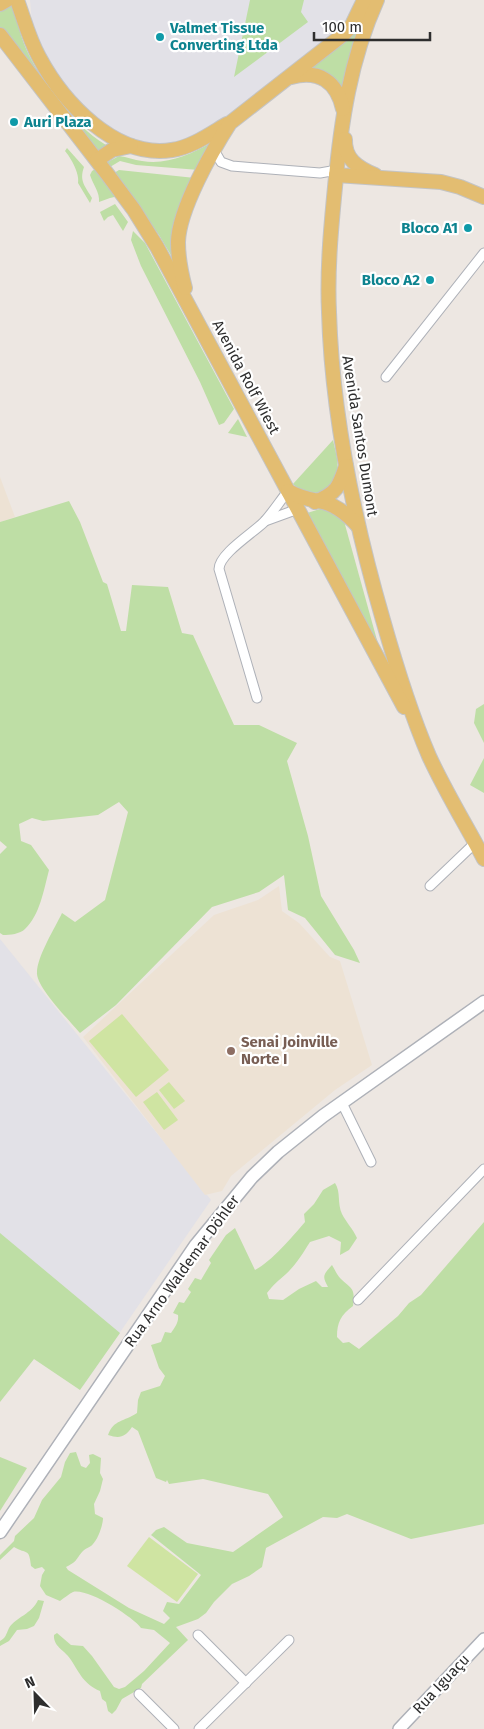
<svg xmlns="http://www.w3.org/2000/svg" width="484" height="1729" font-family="'Fira Sans',sans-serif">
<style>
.industrial{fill:#e2e1e7}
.education{fill:#ede2d4}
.green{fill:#bedea5}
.pitch{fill:#cfe4a2}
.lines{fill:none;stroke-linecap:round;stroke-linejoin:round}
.minor-casing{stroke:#aeb1b8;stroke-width:11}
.tertiary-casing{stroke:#aeb1b8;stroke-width:14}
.secondary-casing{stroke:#aeb1b8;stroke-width:15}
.primary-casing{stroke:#c4c4c4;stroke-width:16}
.minor{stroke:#fff;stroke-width:9}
.tertiary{stroke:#fff;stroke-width:11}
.secondary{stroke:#fff;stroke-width:12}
.primary{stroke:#e3bd71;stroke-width:14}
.culture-dot{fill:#0f9aa8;stroke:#fff;stroke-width:2}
.education-dot{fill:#8d6e63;stroke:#fff;stroke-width:2}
.labels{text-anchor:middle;stroke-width:4.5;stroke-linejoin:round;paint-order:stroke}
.culture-label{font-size:15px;font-weight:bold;fill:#0d838f;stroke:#fff;text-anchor:start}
.street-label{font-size:15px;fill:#2e2e2e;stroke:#fff}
.education-label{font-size:15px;font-weight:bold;fill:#785e54;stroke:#fff;text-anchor:start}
</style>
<rect width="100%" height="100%" fill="#ede7e2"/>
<!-- industrial -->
<g class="industrial">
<path d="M30,0H355L349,18L312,50L208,132L171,146L123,141L90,118L55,74L40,44L32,23Z"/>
<path d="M0,939L211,1200L83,1386L0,1326Z"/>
</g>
<!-- education -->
<g class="education">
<path d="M0,477L15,517L0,522Z"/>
<path d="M279,886L282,911L299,923L330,957L340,961L372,1065L335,1090L231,1176L222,1191L205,1195L83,1037L214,915L258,900Z"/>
</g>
<!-- green -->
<g class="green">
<path d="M250,0H304L301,12L308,22L234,77Z"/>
<path d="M12,3C17,21 21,39 29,55C43,85 81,133 110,147L100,154L0,29V9Z"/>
<path d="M358,26L341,93L307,70Z"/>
<path d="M211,143L199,170L136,165L120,161L110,167L106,163L119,156C127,157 134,160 142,161C167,165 189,155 211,143Z"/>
<path d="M67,148L84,167C79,181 85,186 92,198L90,203L78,183C80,174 71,158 65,151Z"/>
<path d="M97,168L119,196L110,198L99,202C100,192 93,185 90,175L92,171Z"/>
<path d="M119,170L195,178L175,262L159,235L114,173Z"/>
<path d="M115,204L128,222L123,231L113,215L108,217L104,221L100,212Z"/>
<path d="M133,231L145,243L234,409L224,423L219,425L200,382L141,266L131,240Z"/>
<path d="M238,419L247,437L228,433Z"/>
<path d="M333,440C335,450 339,461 337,471C333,496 309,499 293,484Z"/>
<path d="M69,501L80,522L103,582L107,584L121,631H126L132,585L168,587L182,633L193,635L234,725H259L297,743L287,761L308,836L321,896L354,950L360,963L335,955L305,918L288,910L284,875L259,892L212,907L116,1005L80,1033C70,1021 38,989 37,974C36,958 55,928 62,913L75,922L105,900L128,812L119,802L98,815L43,821L32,818L19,824L21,841L31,845L49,870C44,889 40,915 25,929C20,934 10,935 3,935L0,933V854L7,847L0,841V522Z"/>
<path d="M320,509H327L344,521L380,651L304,514Z"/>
<path d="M484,704V743L474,723L476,709Z"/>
<path d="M484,758V793L470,785Z"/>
<path d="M335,1183C341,1192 337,1203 342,1214C346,1222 353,1229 357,1238L349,1250L340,1255L341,1242L329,1236L310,1242C303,1253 296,1265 286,1274C279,1280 273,1285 267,1293L269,1299L283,1300L299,1289L316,1281L322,1287H328C322,1276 323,1275 332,1265C335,1270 337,1275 341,1279C353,1290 355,1288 353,1306C341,1315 337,1322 337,1337L343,1343L349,1342L359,1349L398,1316L409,1303L421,1295L484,1222V1524L411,1539L347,1514L337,1518L323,1517L266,1548L262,1567L249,1576L232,1584L214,1602L206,1613L198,1619L176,1627L188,1640L142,1684L141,1688L122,1699L116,1710L112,1714L108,1711L106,1702L102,1699L100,1691C84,1684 80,1674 71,1660C66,1651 53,1647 54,1635L57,1633L71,1645L83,1646L92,1656L114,1687L119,1689L125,1687L144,1671L170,1643L154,1630L141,1628C133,1617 88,1588 73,1592C69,1594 64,1598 60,1601L46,1595L40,1586L42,1575L45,1570L42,1567L35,1569L31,1566C29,1547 27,1555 14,1547L0,1560V1555L14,1541L15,1536L34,1518L42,1500L61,1477L65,1462L70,1453L76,1452L81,1466L86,1468L90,1463L89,1455L93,1454L101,1458L100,1473L103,1479L100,1491L94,1504L95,1514L103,1518C103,1525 98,1539 93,1544C91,1547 86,1548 83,1551C75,1560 78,1561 66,1567L68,1570L129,1608L164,1624L170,1618L163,1611L167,1602L179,1604L201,1575L151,1535L156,1530L164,1527L187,1543L233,1552L283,1517L268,1494L203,1479L169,1484L167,1480L166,1482L156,1478L138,1431L132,1427C125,1437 120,1439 108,1435C114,1419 124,1422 137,1413L138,1400L141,1392L160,1386L165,1376L159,1368L151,1345L161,1342L165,1332L171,1333C175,1327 179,1322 178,1315L173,1313L179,1302L184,1303L191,1292L188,1289L195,1278L201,1280L211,1263L209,1260L226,1235L235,1228L255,1270C271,1262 293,1236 305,1222L304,1214L314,1204L323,1190Z"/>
<path d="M0,1233L120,1333L80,1390L34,1359L0,1402Z"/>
<path d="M0,1457L27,1468L0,1511Z"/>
<path d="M38,1600L44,1601L39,1618L34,1626L27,1629L17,1630L9,1641L0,1646V1641C6,1638 6,1634 9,1628C16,1617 32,1614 38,1600Z"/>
</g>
<!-- pitch -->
<g class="pitch">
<path d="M122,1014L169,1070L136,1097L89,1041Z"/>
<path d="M169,1082L185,1101L174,1109L159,1090Z"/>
<path d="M157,1092L178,1120L164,1130L143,1102Z"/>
<path d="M149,1537L198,1574L177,1602L127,1566Z"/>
</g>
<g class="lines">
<defs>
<g id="minor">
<path d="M214,150L221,162L232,166L320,173L337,170"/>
<path d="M386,377L484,253"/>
<path d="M265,521L298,509"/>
<path d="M257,698L219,569C219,554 253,533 264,522C273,512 280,501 288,491"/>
<path d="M430,886L475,843"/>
<path d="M342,1103L371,1162"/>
<path d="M358,1300L484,1169"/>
<path d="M198,1635L246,1683"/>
<path d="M139,1694L174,1729"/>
<path d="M199,1729L289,1640"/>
</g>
<path id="tertiary" d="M399,1729L484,1639"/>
<path id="secondary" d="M0,1532L196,1245L252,1177L278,1152L323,1116L484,1002"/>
<g id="primary">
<path d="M17,0C24,19 29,39 39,57C63,102 115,159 172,150C192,147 210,134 227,124"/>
<path d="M377,0C350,60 341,122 335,187C331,228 327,271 329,312C332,417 354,520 383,620C396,666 410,712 429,756C445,791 466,825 484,859"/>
<path d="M0,4L7,0"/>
<path d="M0,35L108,175L134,210L157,247L404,707"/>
<path d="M291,77C319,69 337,82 343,109"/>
<path d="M345,139C344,159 358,168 375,175"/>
<path d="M97,160L112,150L131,146"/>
<path d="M336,175L441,182L460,187L484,197"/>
<path d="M185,288C181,273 178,258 178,242C179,209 212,151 230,123L345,33L352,25L364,0"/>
<path d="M288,491C299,497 306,499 318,501C334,503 348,515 358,526"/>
<path d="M315,502C337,493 339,487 346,466"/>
</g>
</defs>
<!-- minor casing -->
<use href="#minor" class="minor-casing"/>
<!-- tertiary casing -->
<use href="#tertiary" class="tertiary-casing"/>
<!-- secondary casing -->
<use href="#secondary" class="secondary-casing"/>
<!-- primary casing -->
<use href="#primary" class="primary-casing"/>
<!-- minor -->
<use href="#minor" class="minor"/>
<!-- tertiary -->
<use href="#tertiary" class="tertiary"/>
<!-- secondary -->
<use href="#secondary" class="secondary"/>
<!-- primary -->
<use href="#primary" class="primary"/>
</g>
<!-- markers -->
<g class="culture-dot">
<circle cx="160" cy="37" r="5"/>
<circle cx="14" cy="122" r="5"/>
<circle cx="468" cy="228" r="5"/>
<circle cx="430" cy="280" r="5"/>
</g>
<circle class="education-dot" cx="231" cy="1051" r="5"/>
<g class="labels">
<!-- culture labels -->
<g class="culture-label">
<text x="170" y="33">Valmet Tissue<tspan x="170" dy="17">Converting Ltda</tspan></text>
<text x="24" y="127">Auri Plaza</text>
<text x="458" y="233" text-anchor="end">Bloco A1</text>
<text x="420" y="285" text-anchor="end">Bloco A2</text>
</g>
<!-- street labels -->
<g class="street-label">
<text transform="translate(246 377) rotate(62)" y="5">Avenida Rolf Wiest</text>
<text transform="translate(360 436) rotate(81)" y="5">Avenida Santos Dumont</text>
<text transform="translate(182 1271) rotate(-54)" y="5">Rua Arno Waldemar Döhler</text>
<text transform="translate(441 1684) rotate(-47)" y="5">Rua Iguaçu</text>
</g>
<!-- education labels -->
<g class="education-label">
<text x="241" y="1047">Senai Joinville<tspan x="241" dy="17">Norte I</tspan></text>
</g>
</g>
<!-- north arrow -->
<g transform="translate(35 1694) rotate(337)" stroke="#ffffff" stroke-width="4" paint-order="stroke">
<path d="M0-4L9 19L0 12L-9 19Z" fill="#2e2e2e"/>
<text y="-8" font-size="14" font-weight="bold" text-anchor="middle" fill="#2e2e2e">N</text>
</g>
<!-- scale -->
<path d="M314 32v8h116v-8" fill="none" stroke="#2e2e2e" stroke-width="2.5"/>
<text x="322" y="32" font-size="15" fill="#2e2e2e" stroke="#ffffff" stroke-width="4" paint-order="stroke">100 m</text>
</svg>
